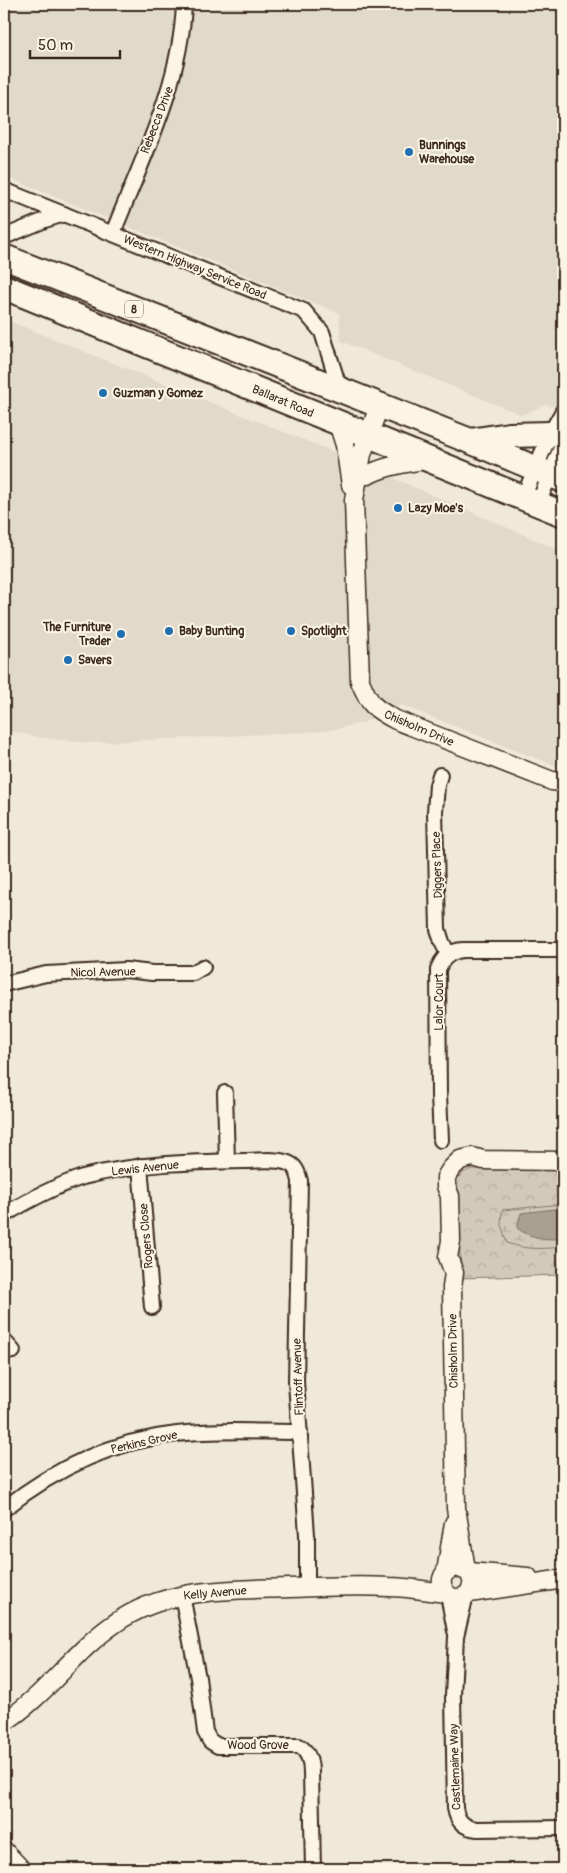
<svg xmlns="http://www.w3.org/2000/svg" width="567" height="1873" font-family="Pangolin,sans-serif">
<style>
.built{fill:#e1d9c9}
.forest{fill:url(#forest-crowns);stroke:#867a6c}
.wetland{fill:url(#wetland-marsh);stroke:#867a6c}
.water{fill:#aaa091;stroke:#7e7163}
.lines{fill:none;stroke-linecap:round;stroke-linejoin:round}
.minor-casing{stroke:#3b2a1e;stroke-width:18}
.tertiary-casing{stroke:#3b2a1e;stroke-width:21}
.trunk-casing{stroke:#3b2a1e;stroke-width:28}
.minor{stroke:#fcf5e5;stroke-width:14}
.tertiary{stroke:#fcf5e5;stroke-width:18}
.trunk{stroke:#fcf5e5;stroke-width:24}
.poi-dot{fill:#1f6fb2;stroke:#fcf5e5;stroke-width:2}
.labels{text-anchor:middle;stroke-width:4;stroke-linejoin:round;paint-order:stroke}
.shield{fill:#fcf5e5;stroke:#75675a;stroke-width:1}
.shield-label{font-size:11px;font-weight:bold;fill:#3b2a1e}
.street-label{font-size:12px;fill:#3b2a1e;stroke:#fcf5e5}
.poi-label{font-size:12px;font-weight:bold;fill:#3b2a1e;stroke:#fcf5e5;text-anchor:start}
</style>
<defs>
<pattern id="forest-crowns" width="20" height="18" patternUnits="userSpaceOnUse" patternTransform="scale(1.25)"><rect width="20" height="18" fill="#d2c9ba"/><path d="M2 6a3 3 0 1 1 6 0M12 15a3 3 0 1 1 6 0" fill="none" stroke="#b5ad9f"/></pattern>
<pattern id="wetland-marsh" width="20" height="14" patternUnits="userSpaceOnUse" patternTransform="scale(1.25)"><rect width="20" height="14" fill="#d2c9ba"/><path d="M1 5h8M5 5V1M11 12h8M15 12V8" fill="none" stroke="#b5ad9f"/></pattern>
</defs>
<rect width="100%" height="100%" fill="#f0e9d9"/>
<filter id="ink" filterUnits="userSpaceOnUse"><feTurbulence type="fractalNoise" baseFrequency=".02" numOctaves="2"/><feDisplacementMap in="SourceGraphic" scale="10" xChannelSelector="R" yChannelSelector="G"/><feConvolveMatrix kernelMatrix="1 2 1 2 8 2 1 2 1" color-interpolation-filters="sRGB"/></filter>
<g filter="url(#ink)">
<!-- built -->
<g class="built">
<path d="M4,4H563V410L546,404L522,415L341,341L339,313L4,176Z"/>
<path d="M4,319L336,453L563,552V769L401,705L362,723L326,731L90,743L43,738L4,730Z"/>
</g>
<!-- forest -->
<path class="forest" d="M563,1167V1275L461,1278L457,1186L462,1173L472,1169Z"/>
<!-- wetland -->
<path class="wetland" d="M563,1204V1247C544,1249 526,1250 507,1243L501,1225L502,1210Z"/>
<!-- water -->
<path class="water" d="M554,1209L563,1212V1239C546,1239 531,1239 517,1228L521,1213Z"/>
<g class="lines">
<defs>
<g id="minor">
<path d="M4,190L304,311L322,332L340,390"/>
<path d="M113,233C142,159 181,84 184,4"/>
<path d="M4,237L45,220L64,214"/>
<path d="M523,498L550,434L563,411"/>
<path d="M538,504L563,443"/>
<path d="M440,775L437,785L435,812L438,929L442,942L448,954"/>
<path d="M4,984L46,974L126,970L152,973H193L203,967"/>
<path d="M225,1093L227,1161"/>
<path d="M441,1140L439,1094L438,970C442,957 451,951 463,950H563"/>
<path d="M140,1166L152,1307"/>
<path d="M4,1215C29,1200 55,1186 83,1177C135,1163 192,1162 246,1161C259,1161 275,1158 288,1163C296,1166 298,1173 300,1181L296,1382L307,1535V1588"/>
<path d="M4,1341L13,1351"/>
<path d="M4,1509C54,1469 113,1441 177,1434C218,1429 260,1432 300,1432"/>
<path d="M182,1595L198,1678L205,1732L210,1741L218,1746H299C308,1751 311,1762 311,1772L313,1869"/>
<path d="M448,1595L455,1631"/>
<path d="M466,1595L456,1637L453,1695L455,1808C457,1821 464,1828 477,1829L563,1828"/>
</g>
<g id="tertiary">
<path d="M379,406L362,454L354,500L360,681C370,705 373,708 396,720L552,781L563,782"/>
<path d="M338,423L345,445L351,485"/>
<path d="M368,475C386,465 409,463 429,459"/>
<path d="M466,1570L456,1508L452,1287L454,1273L448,1257L451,1241L450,1196L446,1186V1177L451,1169L460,1160L473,1157L483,1160L563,1161"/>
<path d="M446,1572L454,1523"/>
<path d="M469,1572L528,1577"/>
<path d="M469,1593L473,1583L469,1572L457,1567C427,1572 447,1612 469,1593L557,1580"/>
<path d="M4,1722C46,1696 73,1652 114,1624C166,1587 229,1590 290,1588C323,1587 356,1585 389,1587C408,1587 427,1591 446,1593"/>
<path d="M4,1851L21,1869"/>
</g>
<g id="trunk">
<path d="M4,257L470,441L563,480"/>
<path d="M4,287L563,514"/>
<path d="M470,441L509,435L550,434"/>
</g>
</defs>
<!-- minor casing -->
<use href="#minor" class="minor-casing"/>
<!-- tertiary casing -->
<use href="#tertiary" class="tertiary-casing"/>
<!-- trunk casing -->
<use href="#trunk" class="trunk-casing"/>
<!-- minor -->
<use href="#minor" class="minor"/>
<!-- tertiary -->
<use href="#tertiary" class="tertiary"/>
<!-- trunk -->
<use href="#trunk" class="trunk"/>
</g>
</g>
<!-- markers -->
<g class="poi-dot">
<circle cx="409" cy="152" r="5"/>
<circle cx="103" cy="393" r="5"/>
<circle cx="398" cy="508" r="5"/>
<circle cx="169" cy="631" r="5"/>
<circle cx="291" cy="631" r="5"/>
<circle cx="121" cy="634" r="5"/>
<circle cx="68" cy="660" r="5"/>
</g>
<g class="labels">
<!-- shield labels -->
<rect class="shield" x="125" y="300.5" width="18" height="17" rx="4"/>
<g class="shield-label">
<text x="134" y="313">8</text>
</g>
<!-- street labels -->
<g class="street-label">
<text transform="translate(157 120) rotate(-69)" y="4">Rebecca Drive</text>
<text transform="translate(195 267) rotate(22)" y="4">Western Highway Service Road</text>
<text transform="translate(283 401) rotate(23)" y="4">Ballarat Road</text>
<text transform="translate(419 728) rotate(23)" y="4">Chisholm Drive</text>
<text transform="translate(437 865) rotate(-92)" y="4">Diggers Place</text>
<text transform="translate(103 972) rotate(-1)" y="4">Nicol Avenue</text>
<text transform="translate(439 1002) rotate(-90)" y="4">Lalor Court</text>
<text transform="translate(145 1168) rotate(-6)" y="4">Lewis Avenue</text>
<text transform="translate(146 1236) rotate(-95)" y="4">Rogers Close</text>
<text transform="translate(453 1351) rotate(-91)" y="4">Chisholm Drive</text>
<text transform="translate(298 1377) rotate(-92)" y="4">Flintoff Avenue</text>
<text transform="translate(144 1442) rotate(-13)" y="4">Perkins Grove</text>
<text transform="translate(215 1593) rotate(-5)" y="4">Kelly Avenue</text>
<text x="258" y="1749">Wood Grove</text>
<text transform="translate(455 1767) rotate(-92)" y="4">Castlemaine Way</text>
</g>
<!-- poi labels -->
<g class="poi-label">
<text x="419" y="149">Bunnings<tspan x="419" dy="14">Warehouse</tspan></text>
<text x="113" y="397">Guzman y Gomez</text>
<text x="408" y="512">Lazy Moe's</text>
<text x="111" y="631" text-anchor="end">The Furniture<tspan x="111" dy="14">Trader</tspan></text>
<text x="179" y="635">Baby Bunting</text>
<text x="301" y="635">Spotlight</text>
<text x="78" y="664">Savers</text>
</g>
</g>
<!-- margin -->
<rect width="567" height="1873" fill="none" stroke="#fcf5e5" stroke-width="20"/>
<rect x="10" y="10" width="547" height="1853" fill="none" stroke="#3b2a1e" stroke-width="2" filter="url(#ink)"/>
<!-- scale -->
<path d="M30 50v8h90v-8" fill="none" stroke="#3b2a1e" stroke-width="2.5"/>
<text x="38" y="50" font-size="15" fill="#3b2a1e" stroke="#fcf5e5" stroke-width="4" paint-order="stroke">50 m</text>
</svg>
